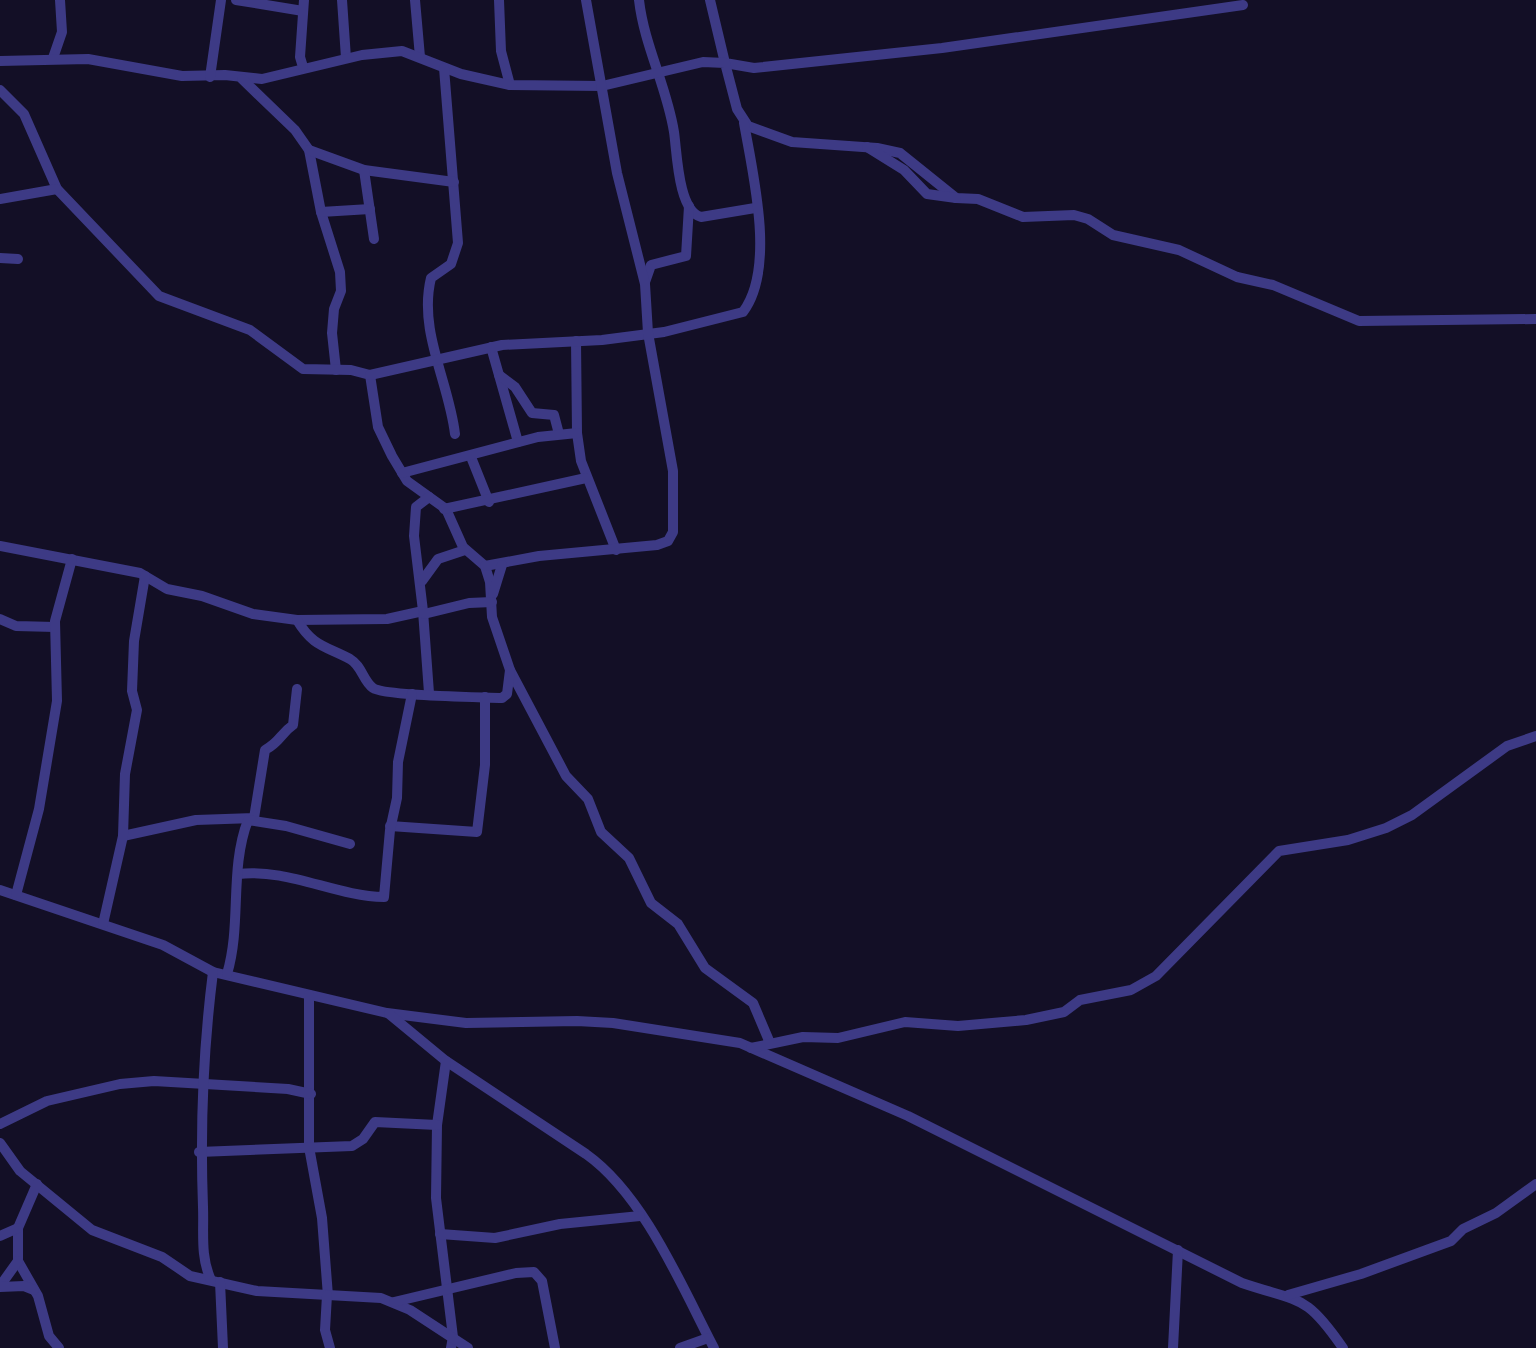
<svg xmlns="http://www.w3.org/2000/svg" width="1536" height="1348" font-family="'Open Sans',sans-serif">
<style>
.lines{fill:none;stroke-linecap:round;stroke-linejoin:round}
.street{stroke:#3d3a85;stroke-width:10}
</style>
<rect width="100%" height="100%" fill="#130f26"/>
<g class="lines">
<!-- street -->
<g class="street">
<path d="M236,0L303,11"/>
<path d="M342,0L346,58"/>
<path d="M415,0L420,57"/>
<path d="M499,0L501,51L510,85"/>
<path d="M639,0C644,45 667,87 674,132C677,152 678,211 701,217L755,208"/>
<path d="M710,0L725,63L754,68L942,48L1243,5"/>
<path d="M53,58L62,32L60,0"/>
<path d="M0,61L88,59L182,76L225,75L262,79L362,55L402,51L461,74L510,85L602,86L703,62L725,63L737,109L748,126L792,142L877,148L900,153L956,198L978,199L1023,217L1074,215L1088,219L1113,235L1179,250L1237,277L1273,285L1359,321L1536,319"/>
<path d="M303,67L300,57L304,0"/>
<path d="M444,68L458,243L451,264L431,278C418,331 449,382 455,434"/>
<path d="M210,77L221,0"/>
<path d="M242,79L295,130L309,150L321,212L340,272L341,291L334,309L332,333L336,370"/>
<path d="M0,90L24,114L57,189L159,296L250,330L303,369L351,370L370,375L378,427L392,456L407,481L446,509L463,547L485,566L490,582L492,617L510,670L566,776L588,799L601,832L629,858L651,903L678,924L705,968L753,1003L770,1043"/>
<path d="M867,147L904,170L927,194L956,198"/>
<path d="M309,150L364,170L454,182"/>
<path d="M364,170L374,239"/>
<path d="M0,199L57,189"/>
<path d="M321,212L370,209"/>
<path d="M0,258L18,259"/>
<path d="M645,282L651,265L686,256L689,206"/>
<path d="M576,341L577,433L581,461L616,550"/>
<path d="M491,347L518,442"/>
<path d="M370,375L502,345L602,340L664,332L743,312C776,268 753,175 744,123"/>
<path d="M499,375L515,387L532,413L554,415L559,434"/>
<path d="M471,457L489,502"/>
<path d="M402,473L538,437L577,433"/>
<path d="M444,509L586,478"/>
<path d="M0,546L140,573L167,589L202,596L253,614L297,620L387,619L423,611L414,536L416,507L429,497"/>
<path d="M485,566L539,556L657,545L668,541L673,532V471L648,333L645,284L617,173L586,0"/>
<path d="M422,581L438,559L465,550"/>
<path d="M493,594L502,565"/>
<path d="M423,611L429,693"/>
<path d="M424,614L469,603L492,602"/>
<path d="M0,619L16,626L55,627"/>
<path d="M297,620C313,647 326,646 350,659C362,666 363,681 373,688C384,696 481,697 502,698L507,694L510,670"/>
<path d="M390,826L477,832L485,765V697"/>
<path d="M123,836L196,820L254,818L265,750C281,741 280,734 293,725L297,689"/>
<path d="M238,874C288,868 335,896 384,897L390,830L397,798L398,762L412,694"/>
<path d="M0,890L163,945L213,972L387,1013L466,1023L577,1021L613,1023L740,1043L908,1116L1242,1283C1301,1303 1305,1293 1343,1348"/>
<path d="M16,895L39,809L57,701L55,621L72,559"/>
<path d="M103,924L123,836L125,774L137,710L132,691L134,641L145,576"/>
<path d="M227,974C242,924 229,870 248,820L286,826L350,844"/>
<path d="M309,995V1147L322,1218L328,1296"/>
<path d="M389,1014L446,1061L586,1154C644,1195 682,1287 714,1348"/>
<path d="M751,1048L803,1037L838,1038L905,1022L958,1026L1026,1020L1064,1012L1080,1000L1131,990L1156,976L1279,851L1348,840L1386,828L1412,815L1507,746L1536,736"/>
<path d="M446,1061L437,1125L436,1198L453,1337L451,1348"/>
<path d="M0,1124L47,1101L120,1084L154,1081L288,1089L311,1094"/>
<path d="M0,1143L20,1171L92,1230L162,1257L190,1276L257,1291L381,1298L410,1310L468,1348"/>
<path d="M199,1152L352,1146L363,1139L375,1122L437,1125"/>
<path d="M37,1184L18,1228V1261L38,1296L49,1336L59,1348"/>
<path d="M440,1234L495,1238L560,1224L640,1216"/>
<path d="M0,1236L18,1228"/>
<path d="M211,1280C200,1256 204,1232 203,1207C200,1127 203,1051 213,972"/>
<path d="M220,1282L223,1348"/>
<path d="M0,1286L18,1261"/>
<path d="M0,1287L24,1286L34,1290"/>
<path d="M327,1295L325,1330L330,1348"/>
<path d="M1288,1295L1361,1274L1451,1241L1463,1229L1496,1213L1536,1184"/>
<path d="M394,1302L516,1273L534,1272L542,1281L555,1348"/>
<path d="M680,1348L708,1338"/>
<path d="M1173,1348L1178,1250"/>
</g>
</g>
</svg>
